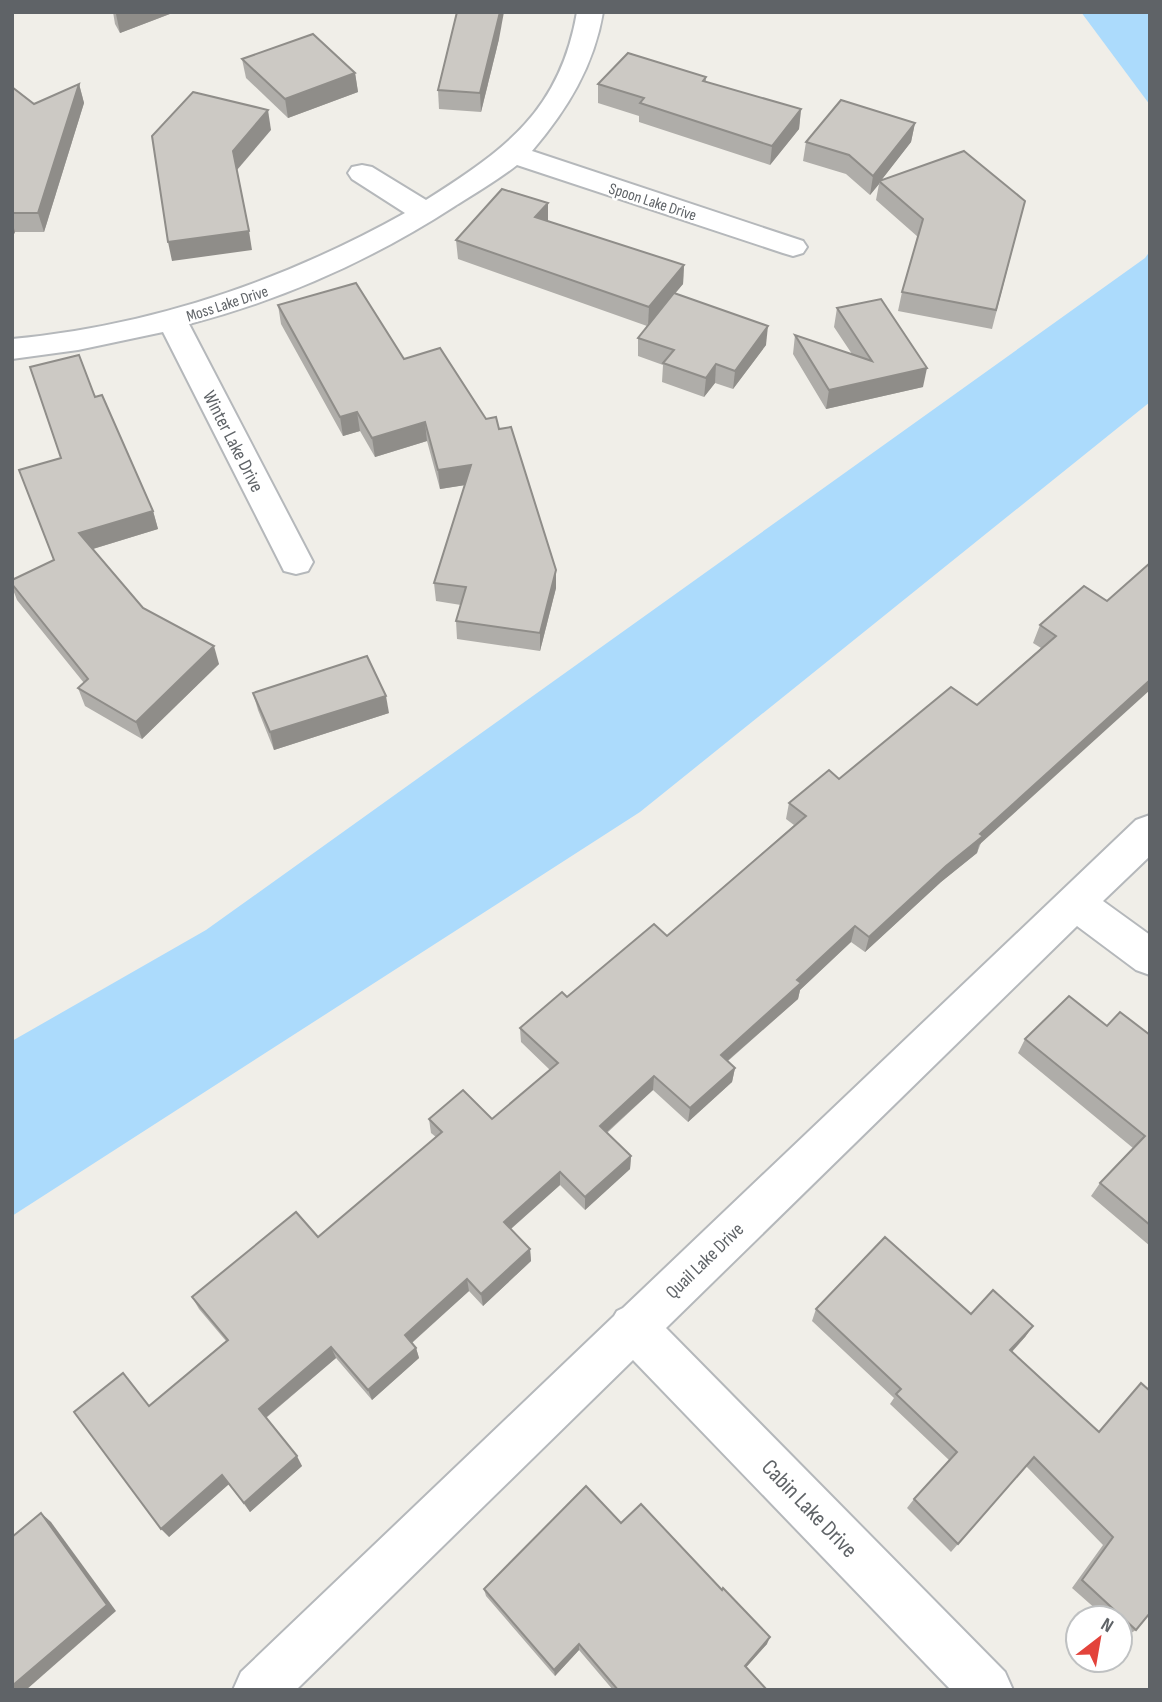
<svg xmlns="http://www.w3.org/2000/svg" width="1162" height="1702" font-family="'Sofia Sans Condensed',sans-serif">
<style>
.water{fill:#acdbfc}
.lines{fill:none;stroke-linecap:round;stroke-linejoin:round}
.street-casing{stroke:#b5b8bb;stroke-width:4}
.street{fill:#fff;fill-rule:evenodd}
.wall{fill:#afada9}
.shaded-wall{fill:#8f8d89}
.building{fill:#ccc9c4;stroke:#8f8d89;stroke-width:2}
.labels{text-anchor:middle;stroke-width:5;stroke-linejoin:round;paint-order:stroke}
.far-street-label{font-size:16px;fill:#5f6367;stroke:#fff}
.street-label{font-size:19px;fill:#5f6367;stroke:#fff}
.near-street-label{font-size:23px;fill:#5f6367;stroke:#fff}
</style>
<rect width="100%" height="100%" fill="#f0eee8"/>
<!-- water -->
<g class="water">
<path d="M1081,12H1150V105Z"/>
<path d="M1150,251V402L640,812L12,1216V1041L206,930L1145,258Z"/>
</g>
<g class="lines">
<defs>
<g id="street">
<path d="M577,12H603C594,66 567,110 532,151L803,241L807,247L803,253L793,256L783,253L517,165C498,180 476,193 455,206C373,259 285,299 189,324L313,562L308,571L296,574L284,571L163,332L78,350L12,359V339C151,326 283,281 405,213L352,179L348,173L352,167L362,165L372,167L426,200C505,150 560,111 577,12Z"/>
<path d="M1150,815V856L1103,901L1150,935V975L1136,970L1077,926L666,1328L1005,1672L1013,1690H951L633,1360L296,1690H233L241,1672L614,1316L617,1311L623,1308L1136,820Z"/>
</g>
</defs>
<!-- street casing -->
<use href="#street" class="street-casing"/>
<!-- street -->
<use href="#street" class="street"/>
</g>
<!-- wall -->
<g class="wall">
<path d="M113,12H175L120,33L115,24Z"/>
<path d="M499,39L481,112L439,109L438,90Z"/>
<path d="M242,59L355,73L358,92L288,118L246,78Z"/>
<path d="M706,77V82L801,109L799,129L770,165L639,122V116L598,103V84Z"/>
<path d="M79,84L84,103L44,232H15L12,238V87L34,104Z"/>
<path d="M915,123L911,142L881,180L1025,201L992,329L898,311L902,292L918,237L876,200L879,184L870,195L846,174L803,161L806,142Z"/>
<path d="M548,221L684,265L683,284L675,293L766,345L733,389L715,383L704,397L662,382L663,365L638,356V338L647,326L458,259L456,240Z"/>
<path d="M278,305L404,359L499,429L556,570V588L540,651L457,639L456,621L461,605L436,601L434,583L465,485L440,489L427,441L375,457L360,431L343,436L281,324Z"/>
<path d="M837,308L923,387L826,409L793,354L795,335L852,354L834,327Z"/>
<path d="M95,397L153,511L158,529L93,549L143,608L219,664L142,739L85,706L78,688L84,683L17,600L12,587V580L54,560Z"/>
<path d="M1084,586L977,853L941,882L865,952L851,942L800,990L798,999L728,1061L735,1068L732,1082L688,1122L653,1090L607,1133L631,1156L630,1169L585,1210L560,1185L511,1229L530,1249L531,1261L483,1306L469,1291L412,1343L416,1348L419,1358L372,1400L336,1358L266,1418L302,1466L250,1512L229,1484L169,1537L149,1406L226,1341L199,1309L192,1297L318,1237L436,1137L431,1133L429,1119H492L550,1070L521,1042L520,1028L567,997L667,936L794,825L786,819L789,803L839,779L977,705L1041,648L1033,643L1040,625Z"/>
<path d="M253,693L389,713L274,750L258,710Z"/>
<path d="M1107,1026L1150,1035V1246L1091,1196L1100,1183L1133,1148L1018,1053L1025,1039Z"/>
<path d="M816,1309L971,1314L1033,1326L1025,1337L1012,1352L1099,1432L1141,1383L1136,1630L1126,1636L1120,1631V1618H1106L1072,1588L1103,1545L1026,1466L951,1552L907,1508L914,1499L949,1460L890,1404L894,1398L812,1321Z"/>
<path d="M621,1523L767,1644L746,1667L767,1690H613L579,1650L555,1676L486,1596L484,1589Z"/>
</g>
<!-- shaded-wall -->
<g class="shaded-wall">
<path d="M120,12H175L120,33L116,14Z"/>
<path d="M500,12H504L499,39L481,112L480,93Z"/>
<path d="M355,73L358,92L288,118L285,99Z"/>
<path d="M79,84L84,103L44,232L38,213Z"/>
<path d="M801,109L799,129L770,165L772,146Z"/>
<path d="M268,110L271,130L237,170L233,151Z"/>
<path d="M915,123L911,142L880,182L879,181V184L870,195L873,176Z"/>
<path d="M548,203V222L535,217Z"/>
<path d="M12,222L15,232L12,238Z"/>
<path d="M249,231L252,250L172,261L168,242Z"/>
<path d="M684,265L683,284L648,326L649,307Z"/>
<path d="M768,326L766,345L733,389L735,371Z"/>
<path d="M716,364L715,383L704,397L706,378Z"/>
<path d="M927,368L923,387L826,409L829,390Z"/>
<path d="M357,412L360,431L343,436L340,417Z"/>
<path d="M425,422L427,441L375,457L372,438Z"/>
<path d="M471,465L472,484L440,489L438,470Z"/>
<path d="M153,511L158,529L86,551L79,533Z"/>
<path d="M556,570V588L540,651V633Z"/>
<path d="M214,646L219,664L142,739L136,722Z"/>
<path d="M1150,680V690L979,845L977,853L941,882L865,952L869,937L980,834Z"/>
<path d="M386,696L389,713L274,750L270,732Z"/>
<path d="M855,926L851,942L800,990L798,999L718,1069L721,1055L797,980Z"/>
<path d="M735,1068L732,1082L688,1122L690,1108Z"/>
<path d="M654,1076L653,1090L599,1139L600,1126Z"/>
<path d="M631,1156L630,1169L585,1210V1197Z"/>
<path d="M560,1172V1185L505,1234L504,1222Z"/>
<path d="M530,1249L531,1261L483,1306L481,1294Z"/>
<path d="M467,1279L469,1291L408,1346L405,1335Z"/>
<path d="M1033,1326L1025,1337L1003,1361L1010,1350Z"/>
<path d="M331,1347L336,1358L264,1419L259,1409Z"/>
<path d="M416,1348L419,1358L372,1400L368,1390Z"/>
<path d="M297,1456L302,1466L250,1512L244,1503Z"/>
<path d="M222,1475L229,1484L169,1537L161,1529Z"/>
<path d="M41,1513L51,1522L116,1611L26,1690H12Z"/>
<path d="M770,1637L767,1644L742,1672L745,1666Z"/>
<path d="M579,1644V1650L555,1676L554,1670Z"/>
</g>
<!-- building -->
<g class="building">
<path d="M457,12H500L480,93L438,90Z"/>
<path d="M313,34L355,73L285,99L242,59Z"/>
<path d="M628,53L706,77L703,81L801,109L772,146L640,103L644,98L598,84Z"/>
<path d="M79,84L38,213H12V87L34,104Z"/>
<path d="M193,92L268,110L233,151L249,231L168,242L152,136Z"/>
<path d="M841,100L915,123L873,176L849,155L806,142Z"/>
<path d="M964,151L1025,201L996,310L902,292L923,219L879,181Z"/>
<path d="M502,189L548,203L535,217L684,265L649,307L456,240Z"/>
<path d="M356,283L404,359L440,348L486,419L496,417L499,429L511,427L556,570L540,633L456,621L466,587L434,583L471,465L438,470L425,422L372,438L357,412L340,417L278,305Z"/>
<path d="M674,293L768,326L735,371L716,364L706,378L663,363L674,350L638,338Z"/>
<path d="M881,299L927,368L829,390L795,335L872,361L837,308Z"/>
<path d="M79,355L95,397L102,395L153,511L79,533L143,608L214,646L136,722L78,688L88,679L12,584V580L54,560L19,470L61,458L30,367Z"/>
<path d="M1150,563V680L980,834L983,836L946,866L869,937L855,926L797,980L801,983L721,1055L735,1068L690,1108L654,1076L600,1126L631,1156L585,1197L560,1172L504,1222L530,1249L481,1294L467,1279L405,1335L416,1348L368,1390L331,1347L259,1409L297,1456L244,1503L222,1475L161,1529L74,1412L123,1373L149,1406L228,1340L192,1297L296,1212L318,1237L442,1132L429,1119L463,1090L492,1119L558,1063L520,1028L562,992L567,997L654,924L667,936L806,816L789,803L829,770L839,779L951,687L977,705L1056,636L1040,625L1084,586L1107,601Z"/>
<path d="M367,656L386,696L270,732L253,693Z"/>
<path d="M1069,996L1107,1026L1120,1012L1150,1035V1225L1100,1183L1145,1136L1025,1039Z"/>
<path d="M885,1237L971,1314L993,1290L1033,1326L1010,1350L1099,1432L1141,1383L1150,1391V1613L1136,1630L1082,1580L1113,1537L1034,1457L958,1544L914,1499L957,1452L896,1394L901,1389L816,1309Z"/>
<path d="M586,1486L621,1523L641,1504L722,1590L723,1588L770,1637L745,1666L767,1690H618L579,1644L554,1670L484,1589Z"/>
<path d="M41,1513L107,1605L12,1686V1537Z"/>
</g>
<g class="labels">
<!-- far-street labels -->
<g class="far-street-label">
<text transform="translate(653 201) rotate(18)" y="6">Spoon Lake Drive</text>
<text transform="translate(227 303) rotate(-18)" y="6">Moss Lake Drive</text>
</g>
<!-- street labels -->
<g class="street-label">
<text transform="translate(234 441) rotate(63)" y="7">Winter Lake Drive</text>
<text transform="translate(704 1260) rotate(-44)" y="7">Quail Lake Drive</text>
</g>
<!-- near-street labels -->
<g class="near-street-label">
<text transform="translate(810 1508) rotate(46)" y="8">Cabin Lake Drive</text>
</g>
</g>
<!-- border -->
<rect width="1162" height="1702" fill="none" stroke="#5f6367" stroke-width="28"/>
<!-- north arrow -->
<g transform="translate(1099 1639) rotate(31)"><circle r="33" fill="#ffffff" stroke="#bfc1c2" stroke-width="2"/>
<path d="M0-5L12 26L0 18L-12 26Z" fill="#e3433b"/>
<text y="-10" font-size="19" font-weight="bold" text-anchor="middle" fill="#5f6367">N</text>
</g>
</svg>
